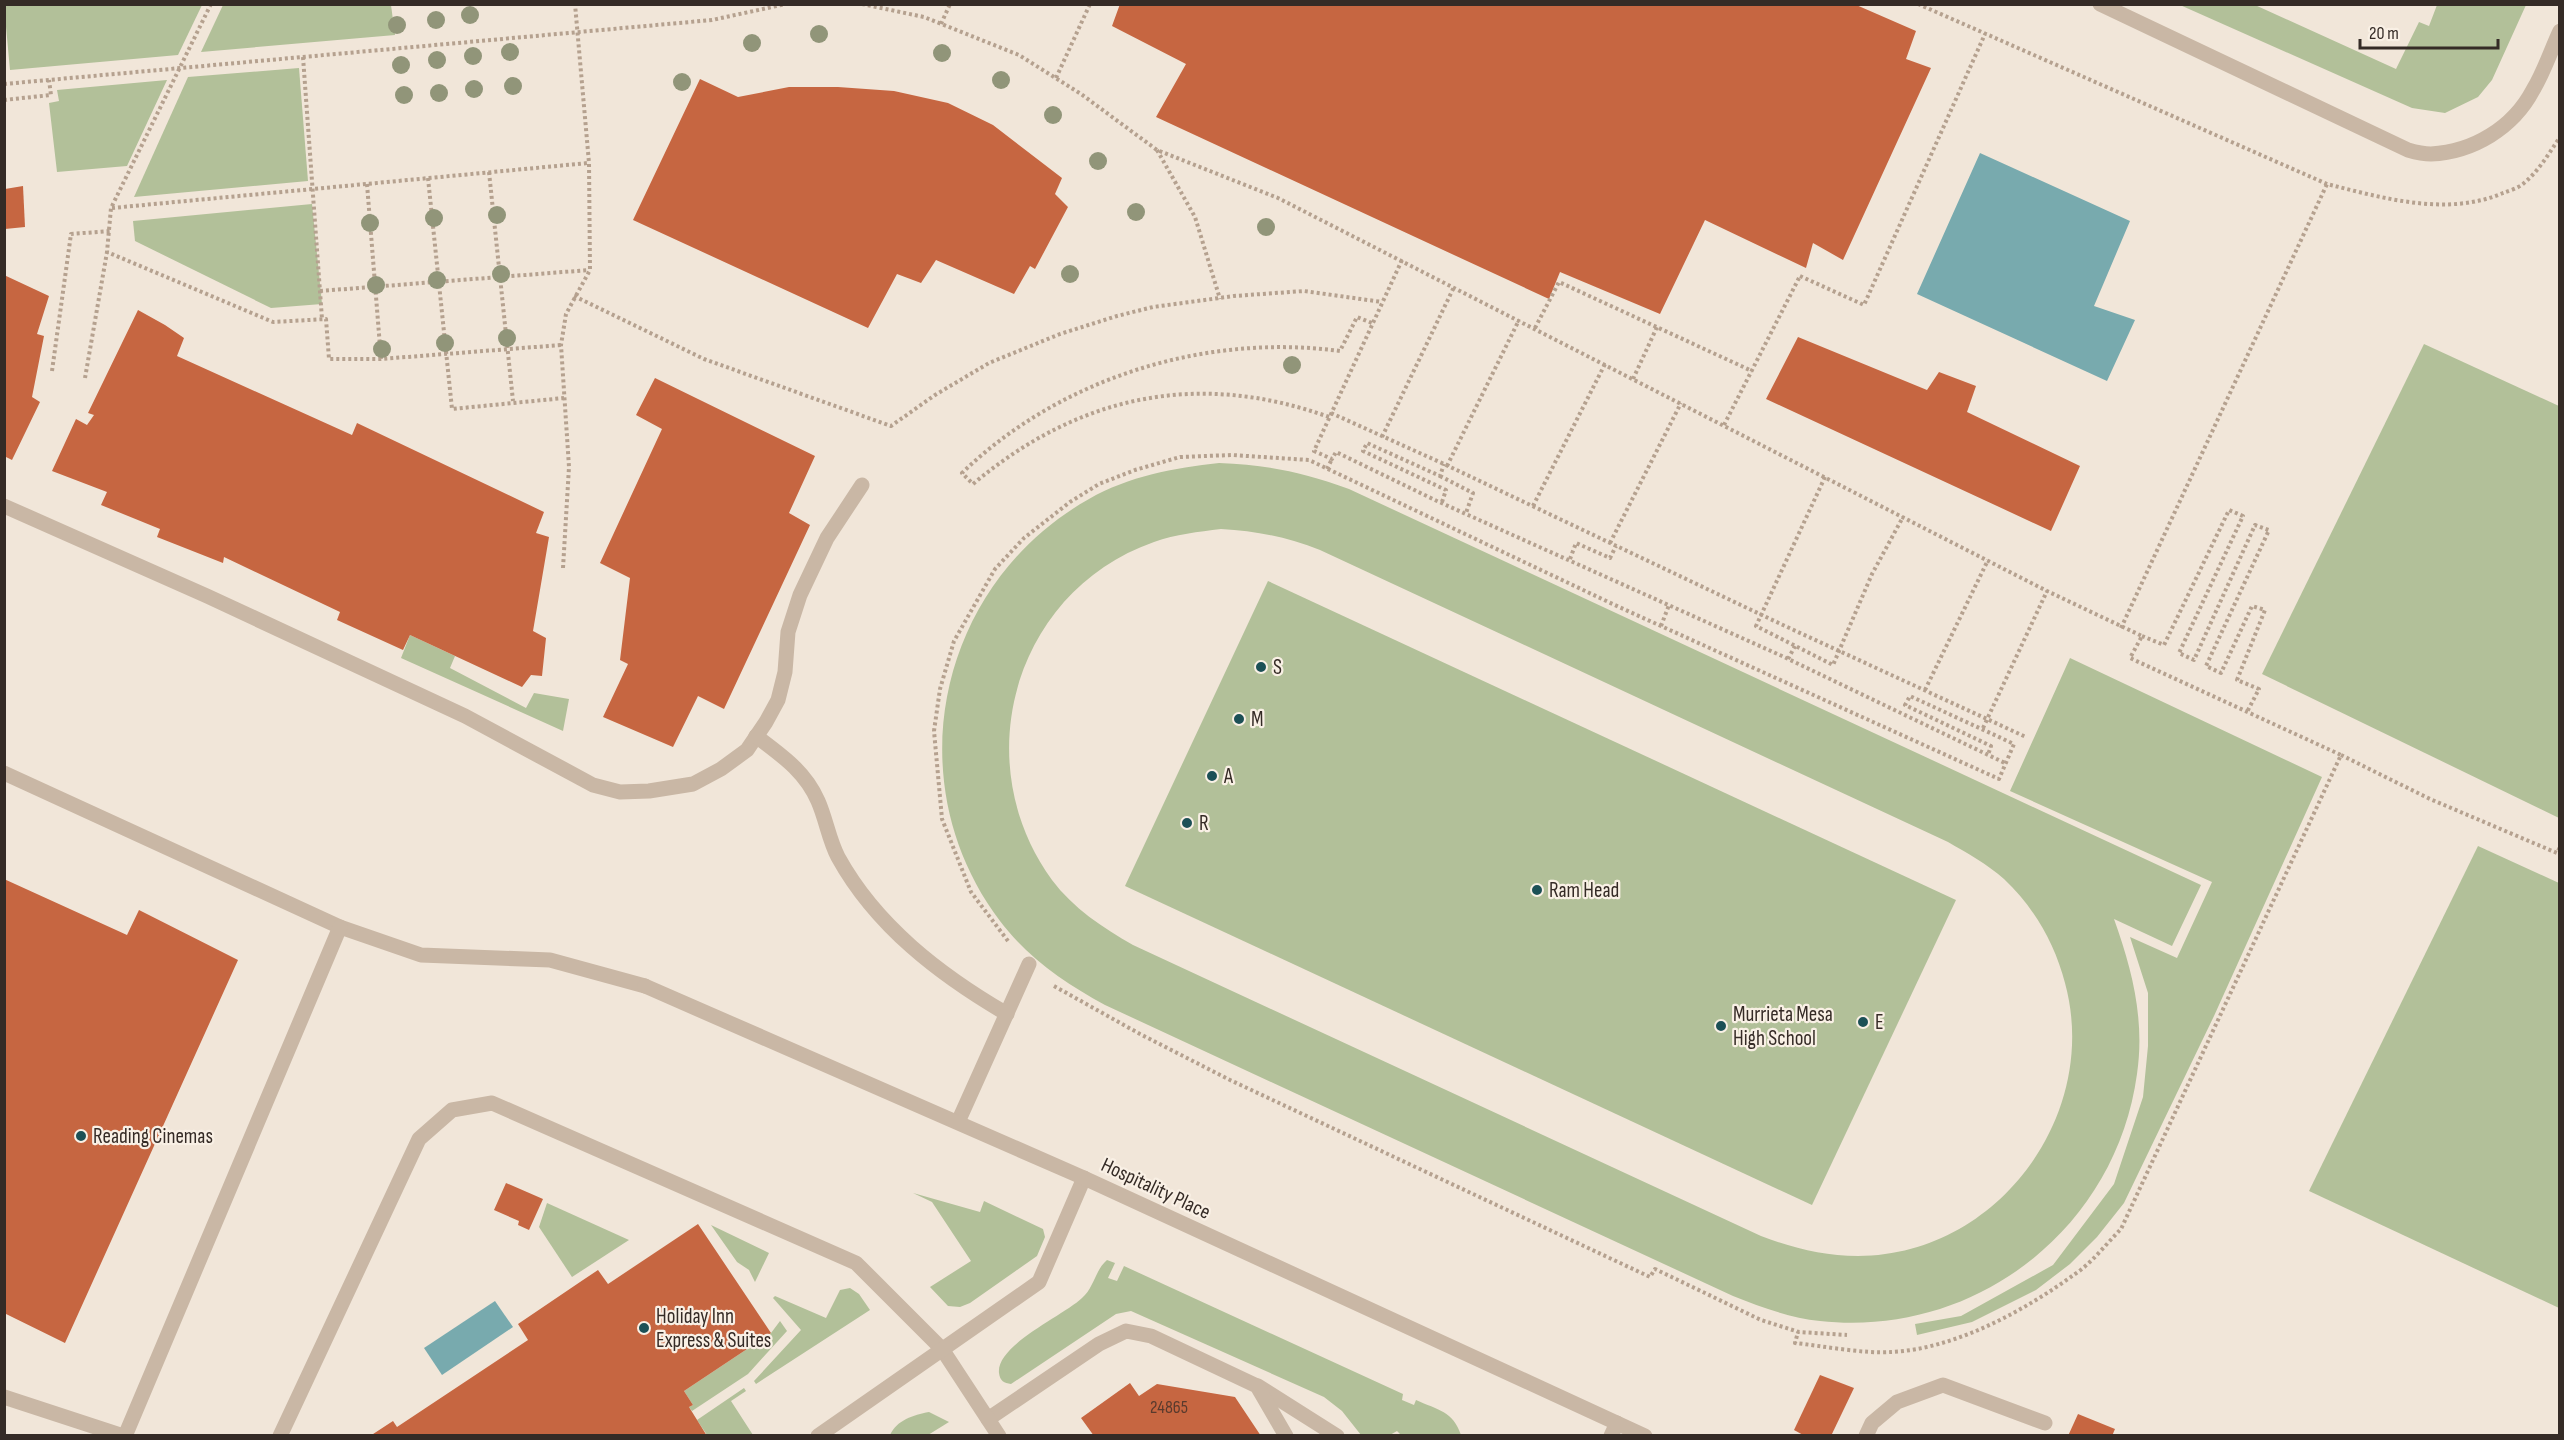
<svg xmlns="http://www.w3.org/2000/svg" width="2564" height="1440" font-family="'Sofia Sans Condensed',sans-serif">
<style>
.green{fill:#b2c099;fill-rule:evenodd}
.water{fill:#78aaae}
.building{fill:#c66641}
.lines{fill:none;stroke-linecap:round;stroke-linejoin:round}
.path{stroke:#b5a18f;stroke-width:4;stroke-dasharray:3 3;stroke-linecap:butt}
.lane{stroke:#c9b7a5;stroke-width:15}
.street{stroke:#c9b7a5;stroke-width:15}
.tree{fill:#919579}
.poi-dot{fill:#1c5056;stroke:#f9f0e5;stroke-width:2}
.labels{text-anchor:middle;stroke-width:4.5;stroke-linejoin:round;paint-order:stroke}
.number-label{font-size:18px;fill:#593a2d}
.poi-label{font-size:21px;fill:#352b26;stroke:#f9f0e5;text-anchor:start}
.street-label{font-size:21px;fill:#352b26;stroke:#f9f0e5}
</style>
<rect width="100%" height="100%" fill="#f1e6d9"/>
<!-- green -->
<g class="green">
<path d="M4,5L5,4L202,5L178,55L10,70Z"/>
<path d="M223,5H391L395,35L201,52Z"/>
<path d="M2180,5H2255L2396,69L2419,22L2429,26L2437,5H2526L2492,80L2478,97L2445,113L2412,108Z"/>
<path d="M299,68L308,181L134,197L188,77Z"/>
<path d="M167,80L127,166L57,172L49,103L59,101L57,90Z"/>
<path d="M312,204L322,304L271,308L135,241L133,221Z"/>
<path d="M2424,344L2559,406V818L2262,674Z"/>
<path d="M1219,463C1268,465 1302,472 1349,489L2201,885L2172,946L2114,919C2132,969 2145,1020 2137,1074C2116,1229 1975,1338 1820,1321C1790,1318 1761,1307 1733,1296L1105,1005C1065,983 1028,958 1000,921C895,782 938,584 1089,499C1129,476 1174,468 1219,463ZM1221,529C1256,531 1287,537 1320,550L1948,842C1967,853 1987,864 2004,879C2034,907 2055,944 2065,983C2101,1115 1997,1256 1858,1256C1824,1256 1793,1248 1761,1236L1133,945C1103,928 1073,908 1052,880C966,762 1014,591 1154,542C1176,534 1198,532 1221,529Z"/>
<path d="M1268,581L1956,900L1812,1205L1125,886Z"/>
<path d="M410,635L455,656L450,668L526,708L534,693L569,699L563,731L401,658Z"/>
<path d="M2070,658L2322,777L2214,1016L2124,1203L2097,1237L2070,1264L2036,1290L1972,1322L1917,1335L1915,1324L1961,1316L2053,1265L2114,1184L2143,1097L2148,1046V993L2130,937L2177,958L2212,882L2010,791Z"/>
<path d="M2478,846L2559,883V1308L2309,1191Z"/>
<path d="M913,1193L980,1212L984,1201L1043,1229L1045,1237L1037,1256L970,1303L960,1307L948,1306L930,1287L971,1261L932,1202Z"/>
<path d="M547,1203L629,1240L572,1277L539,1227Z"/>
<path d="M711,1225L769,1253L755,1282L749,1270L737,1262Z"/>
<path d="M1107,1260L1115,1263L1108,1278L1117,1281L1124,1266L1403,1394L1402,1400L1414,1405L1416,1400C1438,1410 1453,1411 1461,1435H1401L1397,1431L1390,1435H1361L1342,1411L1324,1397L1131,1311L1116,1314L1011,1384C1004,1383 1000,1381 999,1373C996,1345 1063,1316 1082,1298C1094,1288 1095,1270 1107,1260Z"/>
<path d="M850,1288L859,1294L870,1310L756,1384L754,1381L801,1330L773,1298L775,1296L826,1318L840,1290Z"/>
<path d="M780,1321L787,1331L748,1374L692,1411L689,1407L693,1405L684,1391L771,1333Z"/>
<path d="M744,1388L746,1391L731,1401L753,1435H707L697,1420Z"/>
<path d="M929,1412L949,1422L928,1435H890C897,1420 913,1415 929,1412Z"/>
</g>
<!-- water -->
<g class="water">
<path d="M1980,153L2130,221L2094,306L2135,320L2107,381L1917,294Z"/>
<path d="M495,1301L513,1327L442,1375L424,1348Z"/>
</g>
<!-- building -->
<g class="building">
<path d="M1120,4H1854L1916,31L1906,59L1931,68L1843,260L1813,243L1806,268L1705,220L1660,314L1560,272L1549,299L1156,117L1186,64L1112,26Z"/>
<path d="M700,79L738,97L789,87H838L894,91L948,103L993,125L1062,178L1055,194L1068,207L1035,269L1030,266L1014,294L936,260L921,283L897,274L868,328L633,220Z"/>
<path d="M23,186L25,227L5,229V189Z"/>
<path d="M4,275L49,296L37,334L44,336L32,397L40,402L12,460L4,456Z"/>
<path d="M138,310L165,325L184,338L177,356L352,435L357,423L544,512L536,533L549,537L533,631L546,638L542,676L531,675L522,687L410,635L403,650L337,620L340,612L224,557L223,563L157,537L160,529L101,505L107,492L52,471L76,419L87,425L94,415L88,413Z"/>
<path d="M1798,337L1927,390L1939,372L1976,386L1967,412L2080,466L2051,531L1766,399Z"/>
<path d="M655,378L815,456L789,513L810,525L724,709L698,696L673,747L603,717L628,664L620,660L630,578L600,563L662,429L636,415Z"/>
<path d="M4,879L127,935L139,910L238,960L65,1343L4,1313Z"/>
<path d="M506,1183L543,1199L529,1230L518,1225L519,1221L494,1210Z"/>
<path d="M698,1224L771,1333L684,1391L693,1405L689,1407L707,1436H370L393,1421L397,1427L528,1340L518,1324L583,1280L598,1270L608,1284Z"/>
<path d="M1820,1375L1854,1388L1831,1436H1805L1794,1430Z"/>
<path d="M1130,1383L1139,1396L1157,1384L1235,1397L1261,1436H1094L1081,1418Z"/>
<path d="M2078,1414L2115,1429L2112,1436H2068Z"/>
</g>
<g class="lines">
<!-- path -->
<g class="path">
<path d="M211,4L111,208L107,252L273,322L326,319L329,359H381L561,345"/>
<path d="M862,4L924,17L1019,55L1081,94L1157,150L1278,198L2047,591L2142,636L2130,658L2341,755L2121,1229C2106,1244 2092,1263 2075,1274C2024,1311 1955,1349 1891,1352C1864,1354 1823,1346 1795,1343L1798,1332"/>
<path d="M1918,4L2327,184C2383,198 2447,217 2503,193C2509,191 2518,188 2523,184C2539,171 2549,153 2560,137"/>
<path d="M941,24L950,4"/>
<path d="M303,57L322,319"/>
<path d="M1056,78L1090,4"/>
<path d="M4,84L712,20L786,4"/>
<path d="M4,100L51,95L49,80"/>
<path d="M1157,150L1195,217L1220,299"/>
<path d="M489,172L513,401"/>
<path d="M428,178L452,409L564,398"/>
<path d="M367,184L381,359"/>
<path d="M112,208L588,163"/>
<path d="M1402,260L1314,451L1332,459L1336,452L1437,501L1782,656L2007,764"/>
<path d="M1800,276L1864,305L1985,34"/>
<path d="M320,291L589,270"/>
<path d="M574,296L704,359L891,426L935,395L989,363L1060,334L1117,316L1153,307L1234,296L1304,291L1382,302"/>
<path d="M1535,328L1559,282L1752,371"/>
<path d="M52,371L71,234L110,231"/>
<path d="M85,378L107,252"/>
<path d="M1633,379L1657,327"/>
<path d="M1331,413L1444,464L1785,626L2026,737"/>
<path d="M1329,417C1198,370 1079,395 973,484L962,473C1060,378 1205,333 1340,351L1357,317L1372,323"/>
<path d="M1724,425L1800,276"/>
<path d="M1382,437L1454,287"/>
<path d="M1447,466L1519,320"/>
<path d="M1327,469L1332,459"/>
<path d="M1440,476L1473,493L1466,513"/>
<path d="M1825,477L1756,626L1833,665L1872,574L1903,517"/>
<path d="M1442,502L1446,490L1363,451L1367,443L1440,476L1444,464"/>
<path d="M1533,506L1605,364"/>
<path d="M1610,543L1681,403"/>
<path d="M1570,559L1576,543L1610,558L1616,546"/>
<path d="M563,568L569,467L561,345L566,314L590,270L589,163L575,4"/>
<path d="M1661,626L1669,605"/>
<path d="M2121,628L2327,184"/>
<path d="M2142,636L2164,645L2229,510L2243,516L2179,653L2194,660L2255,525L2269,530L2206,666L2221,673L2252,606L2265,610L2237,680L2259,689L2247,712"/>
<path d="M1788,659L1795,646"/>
<path d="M1925,690L1988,560"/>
<path d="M1983,728L2047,591"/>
<path d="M2341,755L2430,799L2557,853L2560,847"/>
<path d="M1008,941L971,892L942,819L934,731L940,689L954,641L995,569L1024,538L1070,502L1099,484L1135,470L1180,457L1232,455L1309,460L1619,607L1999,779L2014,744L1910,696L1905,705L1991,746L1988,755"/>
<path d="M1054,986L1140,1034L1230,1080L1650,1277L1655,1269L1761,1320L1799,1332L1847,1335"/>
</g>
<!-- lane -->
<g class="lane">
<path d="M2100,4L2408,150C2415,152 2424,154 2431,154C2473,152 2513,128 2533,90C2544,72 2551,50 2560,31"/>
<path d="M4,506L207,596L465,716L593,785L620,792L649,791L693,784L721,769L747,750L766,722L778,700L785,672L788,632L800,595L827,538L862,485"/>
<path d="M756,736C781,755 805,771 818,801C826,819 829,840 838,857C876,926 940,975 1007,1014"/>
<path d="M4,773L340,927L421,955L550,960L645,986"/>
<path d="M958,1122L1029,964"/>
<path d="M1258,1386L1337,1436"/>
<path d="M4,1397L123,1436"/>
<path d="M988,1419L1099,1344L1126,1331L1151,1336L1257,1386L1286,1436"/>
<path d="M125,1436L340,927"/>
<path d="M280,1436L419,1139L452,1110L492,1103L856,1263L942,1349L999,1436"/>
<path d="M818,1436L1039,1282L1084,1178"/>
<path d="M1611,1436L1617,1423"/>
<path d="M1866,1436L1872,1423L1897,1402L1943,1385L2045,1423"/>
</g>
<!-- street -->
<path class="street" d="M645,986L1084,1178L1645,1436"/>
</g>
<!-- trees -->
<g class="tree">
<circle cx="470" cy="15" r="9"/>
<circle cx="436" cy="20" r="9"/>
<circle cx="397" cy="25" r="9"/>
<circle cx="819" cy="34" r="9"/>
<circle cx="752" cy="43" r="9"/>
<circle cx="510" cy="52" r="9"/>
<circle cx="942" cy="53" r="9"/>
<circle cx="473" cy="56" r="9"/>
<circle cx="437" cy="60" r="9"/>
<circle cx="401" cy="65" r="9"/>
<circle cx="1001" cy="80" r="9"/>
<circle cx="682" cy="82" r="9"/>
<circle cx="513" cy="86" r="9"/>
<circle cx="474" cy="89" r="9"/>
<circle cx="439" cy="93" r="9"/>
<circle cx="404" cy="95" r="9"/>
<circle cx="1053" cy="115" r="9"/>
<circle cx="1098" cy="161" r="9"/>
<circle cx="1136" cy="212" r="9"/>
<circle cx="497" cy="215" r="9"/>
<circle cx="434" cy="218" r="9"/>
<circle cx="370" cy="223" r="9"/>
<circle cx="1266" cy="227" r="9"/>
<circle cx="501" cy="274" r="9"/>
<circle cx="1070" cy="274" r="9"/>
<circle cx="437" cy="280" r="9"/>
<circle cx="376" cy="285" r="9"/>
<circle cx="507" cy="338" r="9"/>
<circle cx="445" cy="343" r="9"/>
<circle cx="382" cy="349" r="9"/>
<circle cx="1292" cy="365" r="9"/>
</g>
<!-- markers -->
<g class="poi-dot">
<circle cx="1261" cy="667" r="6"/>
<circle cx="1239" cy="719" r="6"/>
<circle cx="1212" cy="776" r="6"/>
<circle cx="1187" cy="823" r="6"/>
<circle cx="1537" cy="890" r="6"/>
<circle cx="1863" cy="1022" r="6"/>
<circle cx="1721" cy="1026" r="6"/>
<circle cx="81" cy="1136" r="6"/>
<circle cx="644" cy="1328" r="6"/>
</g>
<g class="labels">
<!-- number labels -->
<g class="number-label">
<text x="1169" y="1413">24865</text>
</g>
<!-- poi labels -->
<g class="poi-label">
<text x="1273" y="674">S</text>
<text x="1251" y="726">M</text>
<text x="1224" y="783">A</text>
<text x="1199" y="830">R</text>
<text x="1549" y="897">Ram Head</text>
<text x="1733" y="1021">Murrieta Mesa<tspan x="1733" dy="24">High School</tspan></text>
<text x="1875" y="1029">E</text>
<text x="93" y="1143">Reading Cinemas</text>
<text x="656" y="1323">Holiday Inn<tspan x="656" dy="24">Express &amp; Suites</tspan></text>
</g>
<!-- street labels -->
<g class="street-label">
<text transform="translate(1156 1188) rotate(25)" y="7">Hospitality Place</text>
</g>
</g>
<!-- border -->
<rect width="2564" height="1440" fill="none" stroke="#352b26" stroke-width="12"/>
<!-- scale -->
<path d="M2360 39v9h138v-9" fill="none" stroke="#352b26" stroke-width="3"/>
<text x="2369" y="39" font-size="18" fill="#352b26" stroke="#f9f0e5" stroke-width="4.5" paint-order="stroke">20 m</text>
</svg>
